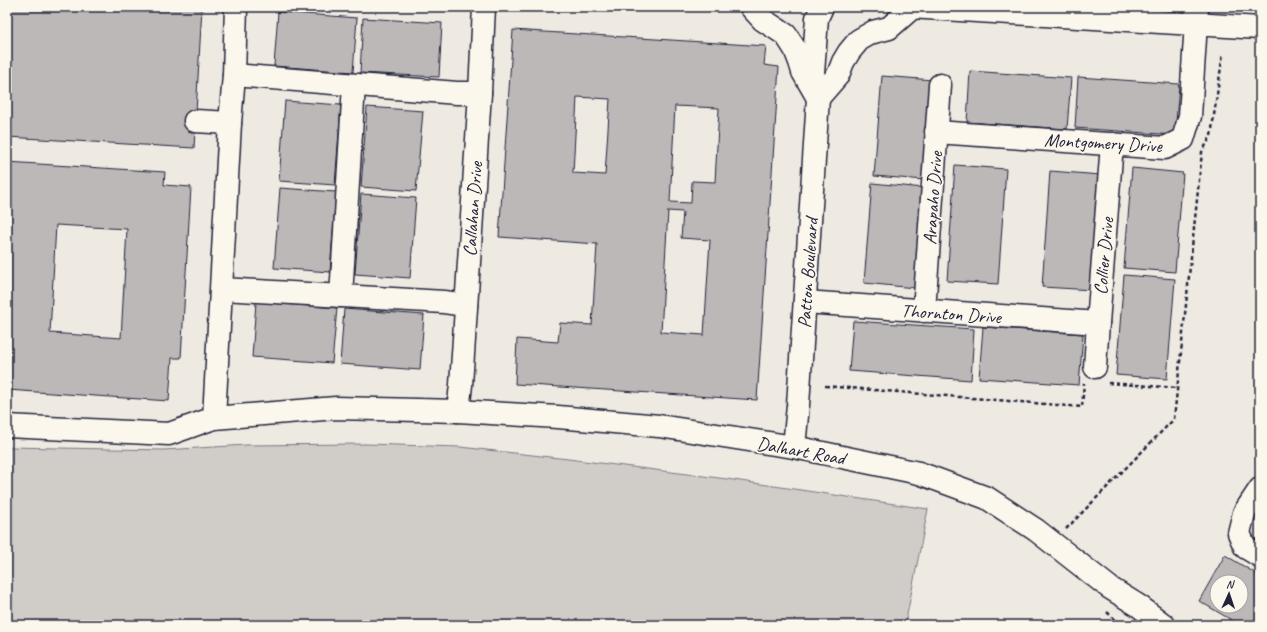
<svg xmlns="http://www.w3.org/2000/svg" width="1267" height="632" font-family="Caveat,sans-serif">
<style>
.green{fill:#d0cdc9;stroke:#797882}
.building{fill:#bcb8b8;stroke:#22223b;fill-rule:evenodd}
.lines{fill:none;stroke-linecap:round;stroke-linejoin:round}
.minor-casing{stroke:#22223b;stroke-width:25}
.major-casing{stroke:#22223b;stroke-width:25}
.path{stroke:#22223b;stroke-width:2.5;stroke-dasharray:4 3;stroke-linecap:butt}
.minor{stroke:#fbf7ec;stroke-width:22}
.major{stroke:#fbf7ec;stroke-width:22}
.labels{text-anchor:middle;stroke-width:3.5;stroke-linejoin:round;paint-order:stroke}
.street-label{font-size:19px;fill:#22223b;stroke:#fbf7ec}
</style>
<rect width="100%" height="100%" fill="#eeeae2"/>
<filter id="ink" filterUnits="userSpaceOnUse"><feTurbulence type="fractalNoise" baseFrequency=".025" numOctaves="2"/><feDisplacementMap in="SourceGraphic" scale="8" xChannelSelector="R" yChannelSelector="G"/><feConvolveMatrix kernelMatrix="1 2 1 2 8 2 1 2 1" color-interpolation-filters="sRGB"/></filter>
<g filter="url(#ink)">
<!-- green -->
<path class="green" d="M366,444L460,447L568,459L727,479L928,509L905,625H7V447L164,450L247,445Z"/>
<!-- building -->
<g class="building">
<path d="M7,7H202L194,148L7,137Z"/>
<path d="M278,12L357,18L353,72L274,66Z"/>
<path d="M363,18L442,23L439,77L360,73Z"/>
<path d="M513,30L766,46L764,65L779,67L757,400L515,384L517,339L558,342L560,323L592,325L597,244L499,237ZM577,97L610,99L605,175L573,173ZM675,106L719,108L715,182L692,181L691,203L670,202ZM668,211L683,212L681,238L710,240L704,335L661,332Z"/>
<path d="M970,71L1071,78L1067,129L967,122Z"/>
<path d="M882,76L933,80L925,180L874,176Z"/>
<path d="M1078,77L1179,84L1175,135L1075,128Z"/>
<path d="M285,101L341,105L335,185L279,181Z"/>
<path d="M367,107L423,111L416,191L361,187Z"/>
<path d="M7,162L165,172L164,185L191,187L181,358H172L169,401L7,390ZM56,225L127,229L121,338L50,333Z"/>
<path d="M955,165L1006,169L998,284L947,281Z"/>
<path d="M1132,168L1183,173L1175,272L1124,268Z"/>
<path d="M1050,171L1101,175L1093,290L1042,287Z"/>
<path d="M872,183L924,188L915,288L864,283Z"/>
<path d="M280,188L336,192L330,272L274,268Z"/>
<path d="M361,194L416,198L410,278L355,274Z"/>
<path d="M1124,275L1175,279L1167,379L1116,375Z"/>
<path d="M256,302L337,308L332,363L252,357Z"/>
<path d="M344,309L424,315L420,370L340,364Z"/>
<path d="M853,321L974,329L971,380L849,371Z"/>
<path d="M983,327L1083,334L1079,385L979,378Z"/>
<path d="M1225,555L1260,576V625H1240L1199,601ZM1217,582H1241V606H1217Z"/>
</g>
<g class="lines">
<defs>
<g id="minor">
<path d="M236,7L234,75L230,123L214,418L336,408L458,411L558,417L659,426L794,447L919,473L987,498L1036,530L1110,588L1139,606L1164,625"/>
<path d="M234,75L457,93H480"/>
<path d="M195,121L230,123"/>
<path d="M936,132L1165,148L1183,139L1190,116L1197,7"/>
<path d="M222,289L444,302L466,305"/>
<path d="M341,296L354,85"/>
<path d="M805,302L1098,323"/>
<path d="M924,311L940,85"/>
<path d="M1095,367L1098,323L1112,144"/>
<path d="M458,411L461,385L480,93L484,7"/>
<path d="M7,426L169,434L214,418"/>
<path d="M794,447L798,405L818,98L813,73L817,18L822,7"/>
<path d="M1260,489L1244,513L1239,533L1245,547L1260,556"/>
</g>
<g id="major">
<path d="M751,7L763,20L786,35L795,49L800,62L803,72L818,98L838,75L843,62L849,52L859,40L873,32L889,28L913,7"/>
<path d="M909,7L1260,28"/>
</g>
</defs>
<!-- minor casing -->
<use href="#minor" class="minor-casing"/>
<!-- major casing -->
<use href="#major" class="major-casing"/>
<!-- path -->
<g class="path">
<path d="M1108,383L1178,388"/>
<path d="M825,386L1082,407L1084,383"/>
<path d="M1066,529L1174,419L1202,152L1211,136L1223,53"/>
<path d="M1107,612L1121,625"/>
</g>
<!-- minor -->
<use href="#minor" class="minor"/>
<!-- major -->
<use href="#major" class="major"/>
</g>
</g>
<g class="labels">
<!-- street labels -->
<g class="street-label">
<text transform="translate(1103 142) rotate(3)" y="7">Montgomery Drive</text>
<text transform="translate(932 198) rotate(-86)" y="7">Arapaho Drive</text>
<text transform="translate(472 209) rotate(-86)" y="7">Callahan Drive</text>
<text transform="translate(1103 256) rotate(-85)" y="7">Collier Drive</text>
<text transform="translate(807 273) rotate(-86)" y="7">Patton Boulevard</text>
<text transform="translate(951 313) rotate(4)" y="7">Thornton Drive</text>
<text transform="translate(801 450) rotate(10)" y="7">Dalhart Road</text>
</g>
</g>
<!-- margin -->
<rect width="1267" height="632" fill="none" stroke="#fbf7ec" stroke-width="24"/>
<rect x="12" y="12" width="1243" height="608" fill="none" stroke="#22223b" stroke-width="1.5" filter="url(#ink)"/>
<!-- north arrow -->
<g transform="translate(1229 594) rotate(3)"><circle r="19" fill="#fbf7ec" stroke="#a4a2a5"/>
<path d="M0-3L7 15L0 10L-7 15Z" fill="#22223b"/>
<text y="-6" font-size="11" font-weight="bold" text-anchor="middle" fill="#22223b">N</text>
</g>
</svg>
